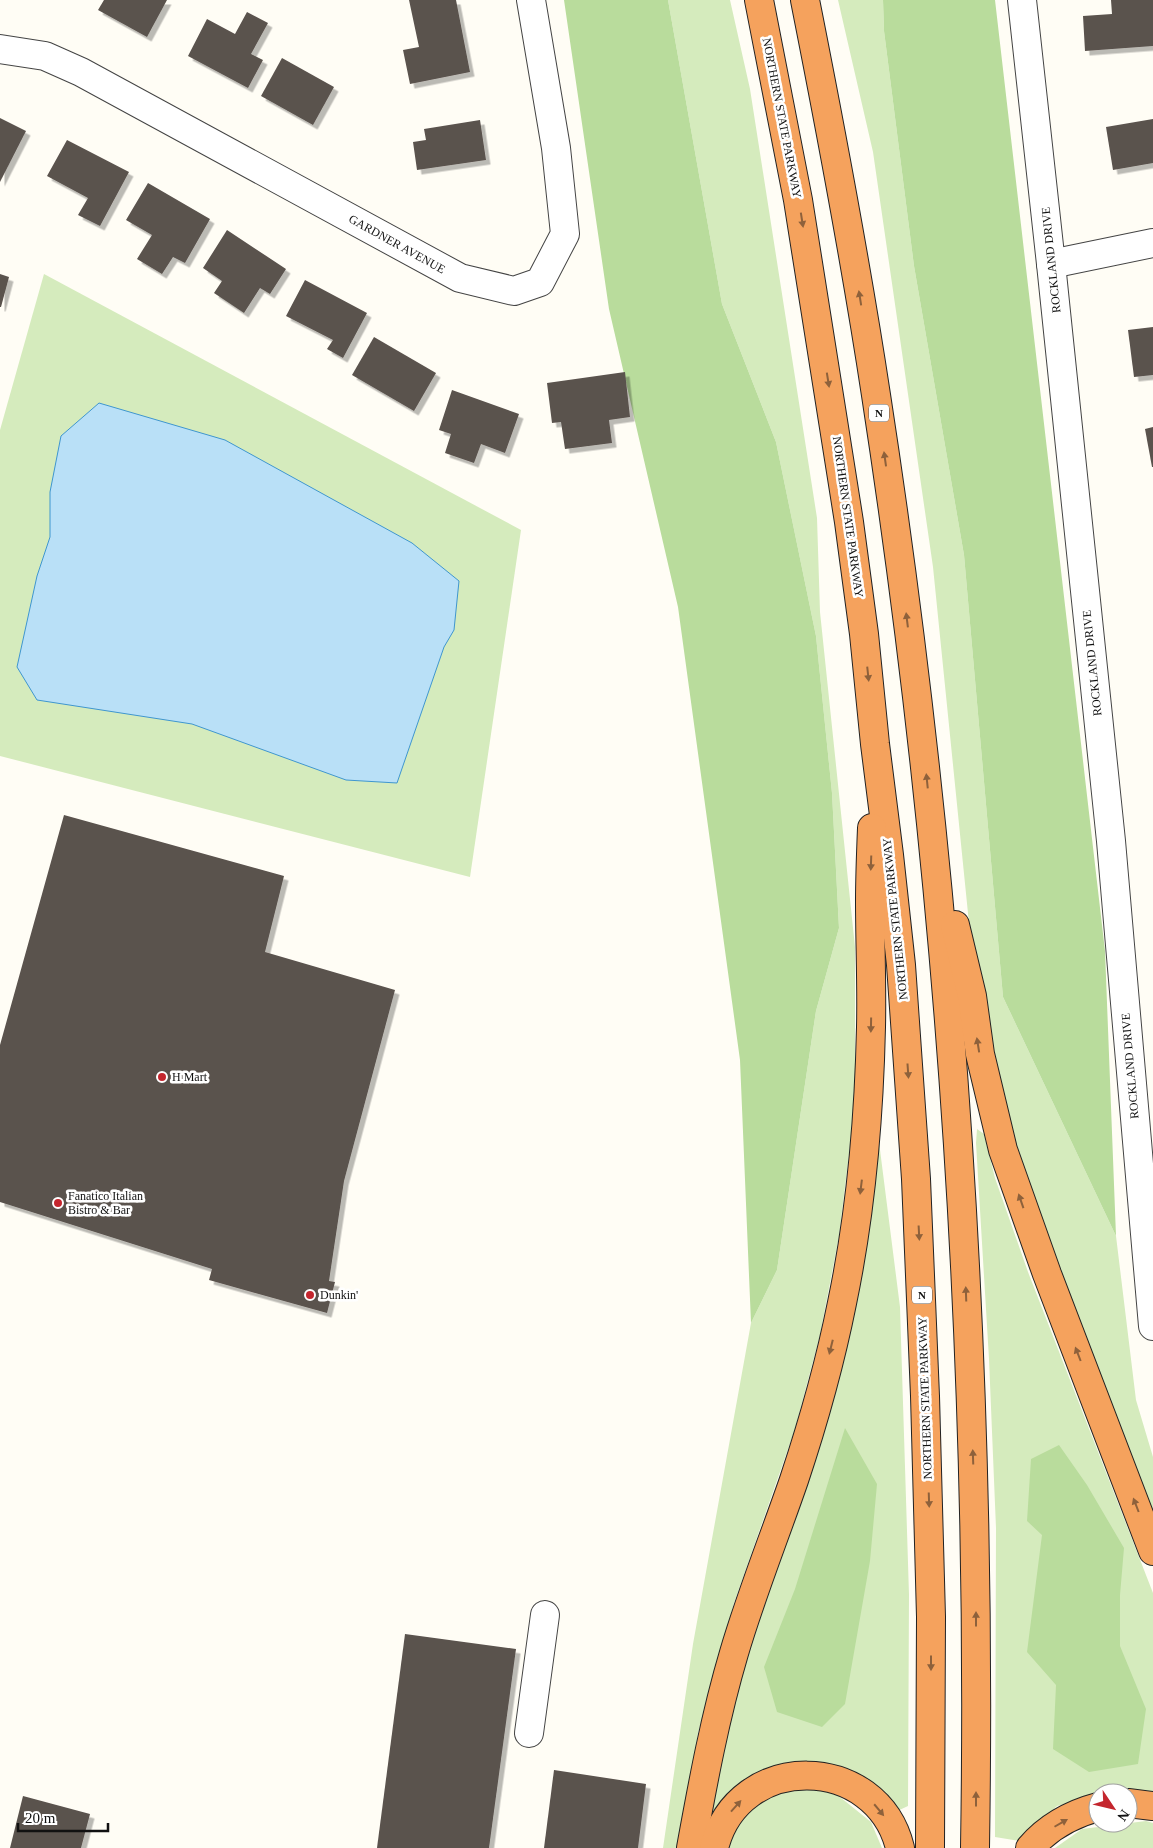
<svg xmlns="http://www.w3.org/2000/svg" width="1153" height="1848" font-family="Georgia,serif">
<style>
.green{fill:#d5ebbd}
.forest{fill:#b9dc9c}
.water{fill:#b9e0f7;stroke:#3f96cf}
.building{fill:#5a524d;filter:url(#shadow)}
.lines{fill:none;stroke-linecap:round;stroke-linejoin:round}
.minor-casing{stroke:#444;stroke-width:30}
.highway-casing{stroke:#222;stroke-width:30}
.minor{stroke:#fff;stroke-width:28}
.highway{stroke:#f5a25d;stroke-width:28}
.oneway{fill:#8e613b}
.poi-dot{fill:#c4262e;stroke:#fff;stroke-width:2}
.labels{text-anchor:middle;stroke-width:5;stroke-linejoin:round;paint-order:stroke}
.shield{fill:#fff;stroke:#585858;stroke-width:1}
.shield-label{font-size:11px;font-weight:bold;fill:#111}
.street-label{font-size:12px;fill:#111;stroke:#fff}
.poi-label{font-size:12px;fill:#111;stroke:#fff;text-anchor:start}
</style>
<defs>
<filter id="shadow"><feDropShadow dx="4.5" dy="4.5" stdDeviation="0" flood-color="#0004"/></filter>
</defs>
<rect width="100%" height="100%" fill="#fffdf5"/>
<!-- green -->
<g class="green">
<path d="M668,0H730L750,89L817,518L820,612L855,947V1105L839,1236L820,1335L795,1429L734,1603L698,1733L681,1848H663L693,1644L751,1323L777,1270L816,1011L839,928L832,793L816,636L776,442L722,304Z"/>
<path d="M838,0H883L884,31L914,266L964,555L1003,997L1116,1236L1136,1400L1153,1457V1528L1009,1131L979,1022L933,567L873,152Z"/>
<path d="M44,274L521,530L470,877L0,756V430Z"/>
<path d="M977,1129L984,1134L995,1178L1028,1272L1153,1593V1794L1122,1788L1098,1793V1795L1057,1806L1019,1841L995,1837L996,1528L989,1359L976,1143Z"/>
<path d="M879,1142L900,1307L909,1595L908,1806L893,1813L771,1768L726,1797L708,1827L722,1725L869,1199Z"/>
<path d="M793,1787L835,1793L871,1822L882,1848H723L751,1803Z"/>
<path d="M1146,1821L1153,1823V1848H1055L1082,1829Z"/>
</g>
<!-- forest -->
<g class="forest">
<path d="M564,0H668L722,304L776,442L816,636L832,793L839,928L816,1011L777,1270L751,1323L740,1060L678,607L609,309Z"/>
<path d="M883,0H995L1105,951L1116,1236L1003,997L964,555L914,266L884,31Z"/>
<path d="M845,1428L877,1484L870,1561L845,1704L822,1727L777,1712L764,1667L795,1589Z"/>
<path d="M1059,1445L1087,1485L1124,1548L1120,1595V1646L1146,1709L1138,1764L1089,1772L1053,1749L1056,1685L1027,1652L1042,1535L1027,1521L1031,1459Z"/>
</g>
<!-- water -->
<path class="water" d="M99,403L225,440L412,543L459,581L454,630L444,647L397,783L346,780L192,724L37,700L17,667L37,576L50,537V492L61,436Z"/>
<!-- building -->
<g class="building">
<path d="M104,0H167L147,37L98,10Z"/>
<path d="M409,0H456L470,72L410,84L403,50L419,47Z"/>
<path d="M1111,0H1153V46L1085,51L1083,16L1112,14Z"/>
<path d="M247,12L268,23L251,54L263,60L248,88L188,56L207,19L235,34Z"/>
<path d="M282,58L334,87L313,125L261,96Z"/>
<path d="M0,118L26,131L0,182Z"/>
<path d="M1153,119V163L1113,170L1106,127Z"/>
<path d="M480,120L486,160L417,170L413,142L426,140L424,129Z"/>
<path d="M67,140L129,172L100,226L78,215L88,198L47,176Z"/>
<path d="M148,183L210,219L185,263L173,257L162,274L137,259L152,235L126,220Z"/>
<path d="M227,230L286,269L270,294L260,288L244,313L214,293L222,281L203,268Z"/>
<path d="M0,274L9,277L1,307H0Z"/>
<path d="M305,280L367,313L343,358L327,349L333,340L286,316Z"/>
<path d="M1153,327V375L1134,377L1128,330Z"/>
<path d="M374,337L436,373L414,411L352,375Z"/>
<path d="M625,372L630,417L609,420L612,443L565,449L561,422L552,423L547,383Z"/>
<path d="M452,390L519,414L505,453L481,444L474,463L445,453L451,434L439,430Z"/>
<path d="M1153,427V467H1152L1145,429Z"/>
<path d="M64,815L284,876L265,952L395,990L344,1181L329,1281L335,1282L327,1313L209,1280L212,1269L0,1202V1045Z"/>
<path d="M405,1634L516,1649L489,1848H377Z"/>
<path d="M554,1770L646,1784L638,1848H544Z"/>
<path d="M23,1796L90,1814L81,1848H10Z"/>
</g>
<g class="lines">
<defs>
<g id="minor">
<path d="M1022,0L1051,264L1111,841L1153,1326"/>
<path d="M0,49L45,56L81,72L460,278L514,291L540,282L565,234L556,148L531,0"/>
<path d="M1051,264L1153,243"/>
<path d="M529,1733L545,1615"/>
</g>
<g id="highway">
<path d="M759,0L798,200L849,522L864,634L875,744L889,855L901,965L916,1179L925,1396L931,1617L930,1848"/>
<path d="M805,0C831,131 856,263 876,395C950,876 983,1362 975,1848"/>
<path d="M955,925L972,996L980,1054L1003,1150L1047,1274L1153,1551"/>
<path d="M1128,1803L1153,1806"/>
<path d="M691,1848C703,1782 715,1717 734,1653C751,1595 774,1538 794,1480C813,1423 830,1363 842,1303C861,1212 869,1120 871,1027C872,985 870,943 870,901C870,877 871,852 872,828"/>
<path d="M714,1848C738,1750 877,1753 900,1848"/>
<path d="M1030,1848C1048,1827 1072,1814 1098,1807"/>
</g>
</defs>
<!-- minor casing -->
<use href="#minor" class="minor-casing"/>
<!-- highway casing -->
<use href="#highway" class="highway-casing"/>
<!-- minor -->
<use href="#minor" class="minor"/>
<!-- highway -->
<use href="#highway" class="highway"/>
</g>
<!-- one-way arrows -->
<defs><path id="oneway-solid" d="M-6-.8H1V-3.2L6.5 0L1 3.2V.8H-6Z" transform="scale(1.25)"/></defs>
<g class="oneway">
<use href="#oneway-solid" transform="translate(802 220) rotate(81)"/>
<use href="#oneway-solid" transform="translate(860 298) rotate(-99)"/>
<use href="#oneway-solid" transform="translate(828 380) rotate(81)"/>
<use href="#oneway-solid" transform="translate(885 459) rotate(-98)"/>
<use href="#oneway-solid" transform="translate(907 620) rotate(-97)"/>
<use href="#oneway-solid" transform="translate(868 674) rotate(84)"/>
<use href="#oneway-solid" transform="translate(927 781) rotate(-96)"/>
<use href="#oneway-solid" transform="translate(871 863) rotate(92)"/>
<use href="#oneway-solid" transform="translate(871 1025) rotate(91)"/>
<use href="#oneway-solid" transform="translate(978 1045) rotate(-99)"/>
<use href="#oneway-solid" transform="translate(908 1071) rotate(86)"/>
<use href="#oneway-solid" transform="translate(861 1187) rotate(97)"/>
<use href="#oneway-solid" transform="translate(1021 1201) rotate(-109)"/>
<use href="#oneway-solid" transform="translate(919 1233) rotate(87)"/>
<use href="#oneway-solid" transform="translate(966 1294) rotate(-92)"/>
<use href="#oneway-solid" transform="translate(831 1347) rotate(104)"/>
<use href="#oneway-solid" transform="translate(1078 1354) rotate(-111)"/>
<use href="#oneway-solid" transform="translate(973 1457) rotate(-92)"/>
<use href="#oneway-solid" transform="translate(929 1500) rotate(88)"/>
<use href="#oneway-solid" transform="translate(1136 1505) rotate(-111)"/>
<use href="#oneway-solid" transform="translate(976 1619) rotate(-90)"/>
<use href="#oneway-solid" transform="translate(931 1663) rotate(90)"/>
<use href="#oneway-solid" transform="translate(976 1799) rotate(-90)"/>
<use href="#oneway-solid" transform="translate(736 1806) rotate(-48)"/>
<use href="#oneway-solid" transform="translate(879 1810) rotate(50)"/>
<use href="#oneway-solid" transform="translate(1061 1823) rotate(-30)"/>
</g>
<!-- markers -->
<g class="poi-dot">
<circle cx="162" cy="1077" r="5"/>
<circle cx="58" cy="1203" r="5"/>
<circle cx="310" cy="1295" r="5"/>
</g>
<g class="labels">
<!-- shield labels -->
<g class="shield">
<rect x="869" y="404.5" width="20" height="17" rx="4"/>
<rect x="912" y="1286.5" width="20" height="17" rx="4"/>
</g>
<g class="shield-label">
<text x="879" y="417">N</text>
<text x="922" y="1299">N</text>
</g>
<!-- street labels -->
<g class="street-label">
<text transform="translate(782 118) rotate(79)" y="4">NORTHERN STATE PARKWAY</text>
<text transform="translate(397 244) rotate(29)" y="4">GARDNER AVENUE</text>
<text transform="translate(1051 260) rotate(-96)" y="4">ROCKLAND DRIVE</text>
<text transform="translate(848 517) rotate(82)" y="4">NORTHERN STATE PARKWAY</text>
<text transform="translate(1092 663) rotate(-96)" y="4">ROCKLAND DRIVE</text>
<text transform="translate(895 919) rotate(-96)" y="4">NORTHERN STATE PARKWAY</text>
<text transform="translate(1130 1066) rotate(-95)" y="4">ROCKLAND DRIVE</text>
<text transform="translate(925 1398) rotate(-92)" y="4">NORTHERN STATE PARKWAY</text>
</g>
<!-- poi labels -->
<g class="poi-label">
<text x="172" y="1081">H Mart</text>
<text x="68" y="1200">Fanatico Italian<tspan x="68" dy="14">Bistro &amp; Bar</tspan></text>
<text x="320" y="1299">Dunkin'</text>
</g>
</g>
<!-- north arrow -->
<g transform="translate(1113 1808) rotate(125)"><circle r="24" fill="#ffffff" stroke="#a0a0a0"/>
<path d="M0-4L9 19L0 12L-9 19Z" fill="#c4262e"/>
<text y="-8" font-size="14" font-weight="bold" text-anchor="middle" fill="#111111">N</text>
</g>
<!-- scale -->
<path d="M18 1823v8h90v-8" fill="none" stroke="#111111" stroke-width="2.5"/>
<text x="25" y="1823" font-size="15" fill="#111111" stroke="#ffffff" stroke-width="4" paint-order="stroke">20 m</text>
</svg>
